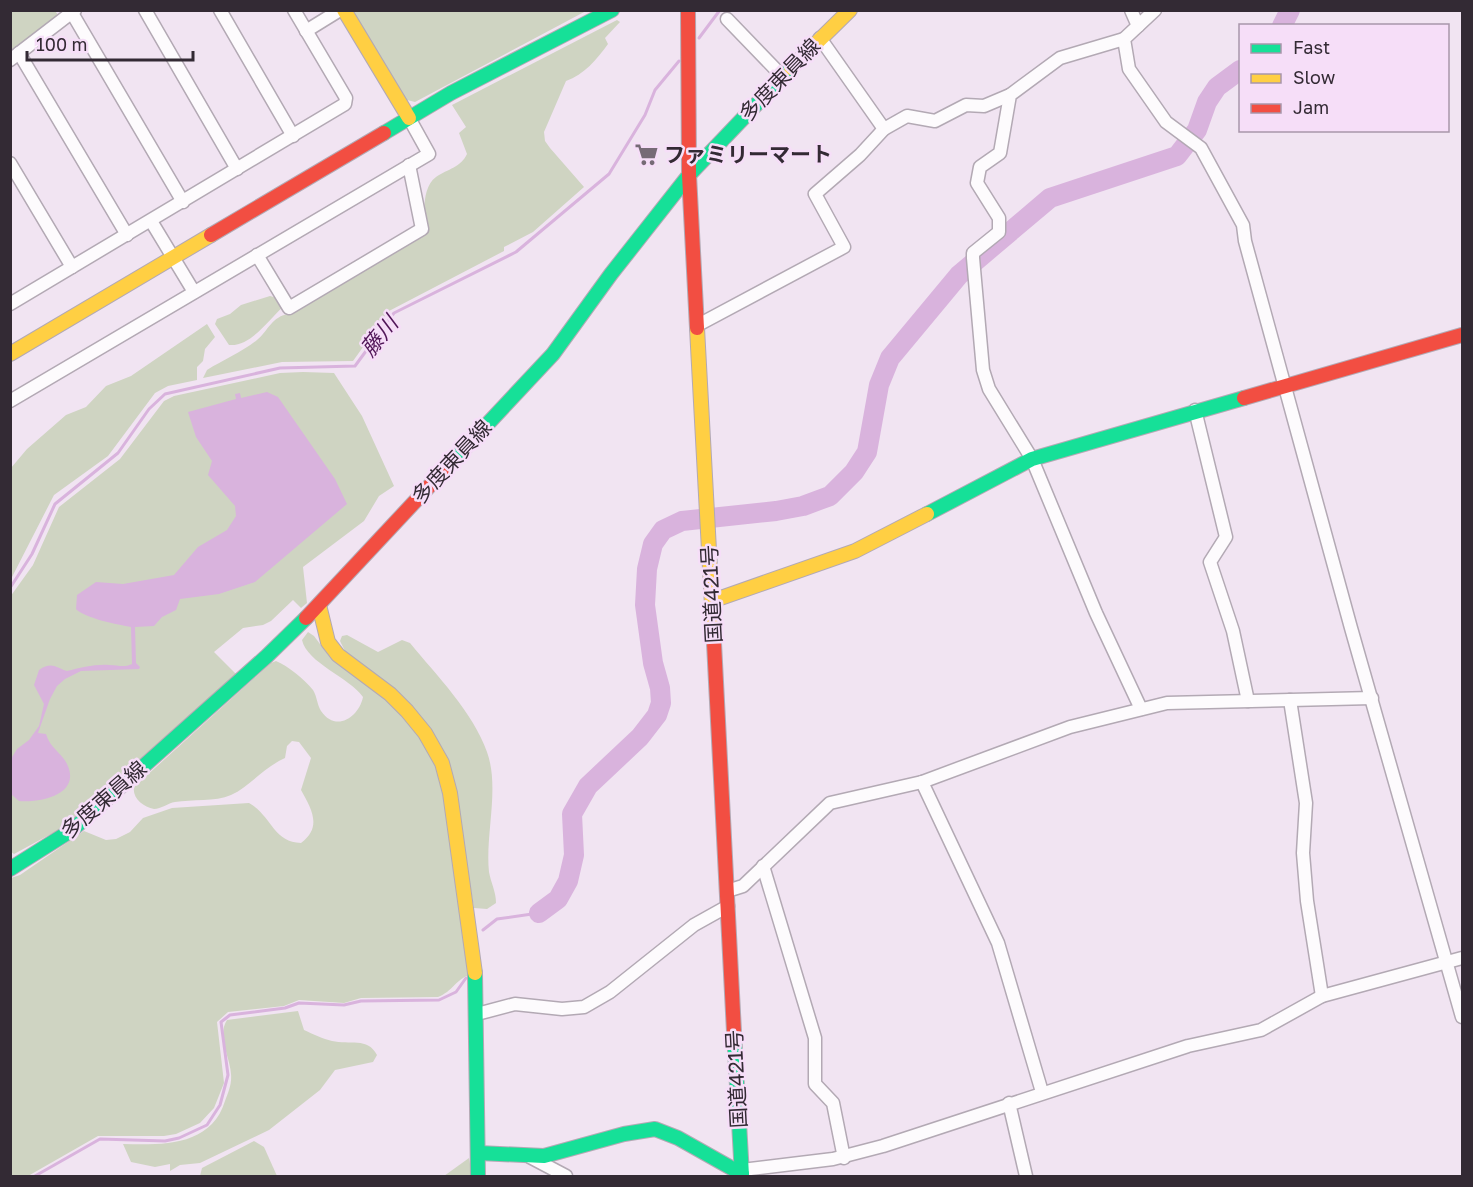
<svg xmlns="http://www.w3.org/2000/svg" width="1473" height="1187" font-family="'Golos Text','Noto Sans JP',sans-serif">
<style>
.green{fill:#cfd4c2}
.water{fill:#d9b3dd}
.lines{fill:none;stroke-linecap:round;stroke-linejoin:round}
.stream{stroke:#d9b3dd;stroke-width:3}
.river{stroke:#d9b3dd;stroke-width:20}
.street-casing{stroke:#b3a9b4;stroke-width:15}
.fast-casing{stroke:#b3a9b4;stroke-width:16}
.slow-casing{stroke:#b3a9b4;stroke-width:16}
.jam-casing{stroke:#b3a9b4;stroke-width:16}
.street{stroke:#fdfbfd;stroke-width:12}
.fast{stroke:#16e098;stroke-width:14}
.slow{stroke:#ffcf43;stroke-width:14}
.jam{stroke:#f24e42;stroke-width:14}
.labels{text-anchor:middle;stroke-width:5;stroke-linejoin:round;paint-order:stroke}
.street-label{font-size:21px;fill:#332a34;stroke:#f6def8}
.poi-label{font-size:21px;font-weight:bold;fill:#332a34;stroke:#f6def8;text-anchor:start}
.water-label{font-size:22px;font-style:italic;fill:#511658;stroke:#f6def8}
</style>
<rect width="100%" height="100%" fill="#f1e4f2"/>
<!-- green -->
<g class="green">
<path d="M11,11H55L59,16L14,51L11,47Z"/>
<path d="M351,11H586L415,102L403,99Z"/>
<path d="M617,20L620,22L605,38L608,44C597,59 584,75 566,81L544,132L545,141L550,148L584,187L533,232L504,247V251L389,311L353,361L282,362L203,378L207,370C223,360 242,352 257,340C268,331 272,316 289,314L426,233C424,217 421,188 436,177C448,169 461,167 467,154L459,133L466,127L452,105Z"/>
<path d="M270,296L277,298L283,307C268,320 251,347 229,345L215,324L217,319L230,314L241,305Z"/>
<path d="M207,324L215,337L205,349L203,361L197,367V380L168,386L155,393L108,456L54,495L11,579V468L27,449L66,415L86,407L106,386L131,376Z"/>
<path d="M303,372L334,373L362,416L394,486L379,496L364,521L303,567L307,603L301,608L293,600L271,621L263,625L243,628L214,652L236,674L62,828L14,854L10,851V597L33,565L59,507L120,459L164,401L174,396L280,373Z"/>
<path d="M308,632L314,636L329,656L394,706L409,721L433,759L447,807L470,975C457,978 452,992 438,997L361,998L344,1003L299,1000L284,1006L228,1012L217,1022L224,1083L214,1108L200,1123L176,1134L164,1136H98L28,1176H11V878L20,875L84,831L106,840L116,839L130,832L143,818L172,808L249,803C271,815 273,842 301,843C323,827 311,808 301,790L311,758L299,742L292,741L287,746L285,758C263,768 249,787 231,795C215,802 192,799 175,802C168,803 161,809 154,809C143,807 132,798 134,787L271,663L276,661C288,666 304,679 313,690C317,696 317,705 321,711C336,733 359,717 363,697C349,677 307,663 302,640Z"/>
<path d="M347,635L378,652L402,640L410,643C437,676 473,712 487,752C500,788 485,835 489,872C491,883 496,892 496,903L487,909L474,908L451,769L346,653L340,641L342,636Z"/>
<path d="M298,1011L304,1030C313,1034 323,1039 332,1041C349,1045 368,1037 377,1055L373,1062L335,1070L320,1090L269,1130L200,1163L180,1165L170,1171V1164L155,1167L131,1162L123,1144C161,1145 211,1147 225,1101C228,1093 232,1084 231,1074C230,1058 217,1035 227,1020Z"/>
<path d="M254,1141L264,1147L277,1176H200L202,1168Z"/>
<path d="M469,1158L472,1176H444Z"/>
</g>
<!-- water -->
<path class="water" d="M267,392L278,397L335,479L347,504L255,582L219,594L180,599L176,610L162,617L154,626L135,627L136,663L140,667L139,669L81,671L65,679L57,686L50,699L38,733L46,734C50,748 61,752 67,764C82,795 39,803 19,801L11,794V759L17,749L29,740L39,726L44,704L34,685L39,670C52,661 56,668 67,671C80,668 95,664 109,665C119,665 123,668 132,664L131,627C119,625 84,618 76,609L77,595L96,582L123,584L174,575L198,547L227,530L236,516L235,506L208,475L212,461L196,437L188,412L236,399L235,394L240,393L241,398Z"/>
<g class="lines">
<!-- stream -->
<g class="stream">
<path d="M699,38L720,10"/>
<path d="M10,588L32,554L55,504L118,453L149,409L165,394L280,368L355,366L394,313L516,252L609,174L645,115L655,90L679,61"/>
<path d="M483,930L497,919L539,913"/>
<path d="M35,1176L100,1139L165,1141L179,1138L207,1125L220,1105L228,1075L221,1022L230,1015L285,1008L299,1003L344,1005L361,1001L439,1000L456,992L466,978"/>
</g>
<!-- river -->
<g class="river">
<path d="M1282,26L1290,10"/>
<path d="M539,913L558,899L568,881L574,855L572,814L588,786L640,737L657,715L661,703L660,688L653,663L645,605L647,569L653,544L663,530L682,521L776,511L803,506L830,496L854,472L867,452L879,385L890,358L959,275L1050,198L1177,156L1197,130L1207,102L1217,87L1240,70"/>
</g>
<defs>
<g id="street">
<path d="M145,10L237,169"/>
<path d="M220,10L293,136"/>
<path d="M1131,10L1138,26"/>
<path d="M1155,10L1124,39L1129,69L1166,122L1201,148L1243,225L1245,241L1351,628L1462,1017"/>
<path d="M72,13L183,202"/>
<path d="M727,19L782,76"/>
<path d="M306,31L340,10"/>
<path d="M820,38L884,129L907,116L935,121L966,105L984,106L1010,95"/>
<path d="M1124,39L1060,58L1010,95L1000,153L980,167L977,183L999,218V232L973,253V258L983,370L989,389L1032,459L1096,613L1141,709"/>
<path d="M19,53L127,235"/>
<path d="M10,60L75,10"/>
<path d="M10,163L72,267"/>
<path d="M151,221L194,292"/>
<path d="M257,255L289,308L422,229L409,165"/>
<path d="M10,304L345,104L346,98L294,10"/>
<path d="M698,325L844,247L815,194L860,155L884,129"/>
<path d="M10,401L429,154L409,118"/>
<path d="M1195,410L1226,537L1210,562L1233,631L1248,701"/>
<path d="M1290,700L1306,803L1303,853L1307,901L1322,996"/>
<path d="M922,782L998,943L1042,1092"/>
<path d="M763,866L815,1038V1084L833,1103L844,1158"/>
<path d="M727,891L743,886L830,803L922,782L1070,727L1167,703L1372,698"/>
<path d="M477,1014L515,1004L562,1009L584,1007L610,992L694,925L728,906"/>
<path d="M1009,1103L1026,1176"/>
<path d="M530,1157L566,1176"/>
<path d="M742,1170L833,1159L883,1146L1188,1046L1261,1030L1322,996L1462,958"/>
</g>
<g id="fast">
<path d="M384,133L451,93L612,10"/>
<path d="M450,464L553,354L611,274L689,175L791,68"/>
<path d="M927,514L1032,459L1244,398"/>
<path d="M10,869L72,830L267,656L306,618"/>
<path d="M475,973L478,1176"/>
<path d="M734,1032L742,1176"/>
<path d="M479,1153L544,1156L624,1134L655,1129L678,1138L742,1174"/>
</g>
<g id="slow">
<path d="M344,10L409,118"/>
<path d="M791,68L850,10"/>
<path d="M697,328L714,643"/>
<path d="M10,354L211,235"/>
<path d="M712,601L855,551L927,514"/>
<path d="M319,605L328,642L338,655L390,694L407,711L425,733L442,763L450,793L475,973"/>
</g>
<g id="jam">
<path d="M688,10L689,175L697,328"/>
<path d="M211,235L384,133"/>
<path d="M1244,398L1462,335"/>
<path d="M306,618L450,464"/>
<path d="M714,643L734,1032"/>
</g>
</defs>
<!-- street casing -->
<use href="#street" class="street-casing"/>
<!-- fast casing -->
<use href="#fast" class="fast-casing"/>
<!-- slow casing -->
<use href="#slow" class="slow-casing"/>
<!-- jam casing -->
<use href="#jam" class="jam-casing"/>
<!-- street -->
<use href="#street" class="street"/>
<!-- fast -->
<use href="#fast" class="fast"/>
<!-- slow -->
<use href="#slow" class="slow"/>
<!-- jam -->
<use href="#jam" class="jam"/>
</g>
<!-- icons -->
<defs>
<symbol id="supermarket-bare" viewBox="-9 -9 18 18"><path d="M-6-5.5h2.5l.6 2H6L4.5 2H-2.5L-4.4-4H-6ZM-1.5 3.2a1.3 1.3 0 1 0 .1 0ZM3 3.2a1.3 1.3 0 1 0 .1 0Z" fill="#766b76" stroke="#f6def8" stroke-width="2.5" paint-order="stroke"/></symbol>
</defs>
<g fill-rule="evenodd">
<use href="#supermarket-bare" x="630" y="138" width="33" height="33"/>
</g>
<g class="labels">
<!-- street labels -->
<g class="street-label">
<text transform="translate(780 80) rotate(-46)" y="7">多度東員線</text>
<text transform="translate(452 462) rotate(-47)" y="7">多度東員線</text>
<text transform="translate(712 594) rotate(-93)" y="7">国道421号</text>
<text transform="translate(104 800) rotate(-41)" y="7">多度東員線</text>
<text transform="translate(737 1079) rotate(-93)" y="7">国道421号</text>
</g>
<!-- poi labels -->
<g class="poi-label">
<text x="664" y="162">ファミリーマート</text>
</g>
<!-- water labels -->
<g class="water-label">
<text transform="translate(379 336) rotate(-51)" y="8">藤川</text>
</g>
</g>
<!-- border -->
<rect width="1473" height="1187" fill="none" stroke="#332a34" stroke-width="24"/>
<!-- legend -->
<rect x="1239" y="24" width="210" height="108" fill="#f6def8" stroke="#a896aa" stroke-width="1.5"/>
<rect x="1251" y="44" width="30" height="9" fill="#16e098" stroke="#a896aa" stroke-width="1.5"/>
<text x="1293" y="54" font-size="18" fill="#332a34">Fast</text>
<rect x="1251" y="74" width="30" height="9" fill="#ffcf43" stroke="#a896aa" stroke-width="1.5"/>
<text x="1293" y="84" font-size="18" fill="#332a34">Slow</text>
<rect x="1251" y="104" width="30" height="9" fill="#f24e42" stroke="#a896aa" stroke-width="1.5"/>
<text x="1293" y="114" font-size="18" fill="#332a34">Jam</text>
<!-- scale -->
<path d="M27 51v9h166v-9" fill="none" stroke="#332a34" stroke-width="3"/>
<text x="36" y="51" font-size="18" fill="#332a34" stroke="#f6def8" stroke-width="4.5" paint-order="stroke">100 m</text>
</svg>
